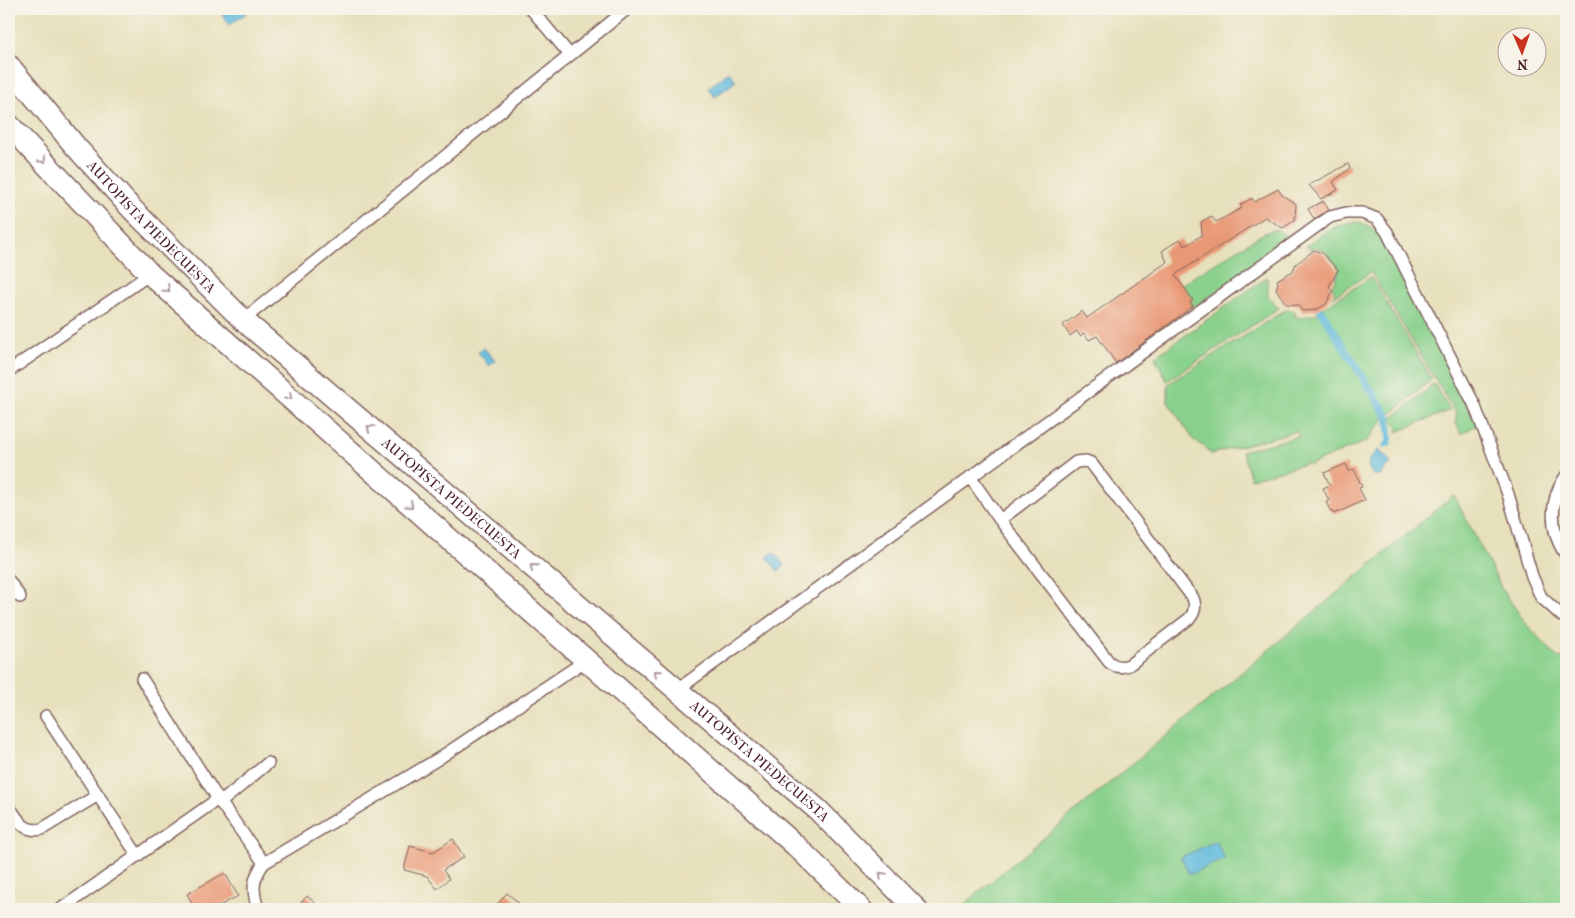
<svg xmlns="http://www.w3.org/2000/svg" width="1575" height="918" font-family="'IM FELL French Canon',serif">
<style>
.green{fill:#8ad18c;stroke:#6a785c}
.water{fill:#60badd;stroke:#556c84}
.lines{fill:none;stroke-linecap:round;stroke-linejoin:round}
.stream{stroke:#60badd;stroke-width:4}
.building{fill:#e99875}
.street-casing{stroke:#81635e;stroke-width:14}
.highway-casing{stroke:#81635e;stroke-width:24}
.street{stroke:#fff;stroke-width:11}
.highway{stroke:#fff;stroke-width:21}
.oneway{stroke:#ae9aa0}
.labels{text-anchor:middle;stroke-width:4.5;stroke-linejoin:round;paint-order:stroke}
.street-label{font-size:14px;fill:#4a1f2b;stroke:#f7f3e8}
</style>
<rect width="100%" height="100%" fill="#f7f3e8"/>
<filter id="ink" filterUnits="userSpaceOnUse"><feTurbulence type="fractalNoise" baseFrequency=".02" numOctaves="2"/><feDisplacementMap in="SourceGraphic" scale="10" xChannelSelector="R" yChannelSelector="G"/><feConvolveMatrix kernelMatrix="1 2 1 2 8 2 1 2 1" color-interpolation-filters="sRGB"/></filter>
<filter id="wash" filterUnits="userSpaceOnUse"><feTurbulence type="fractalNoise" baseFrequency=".0096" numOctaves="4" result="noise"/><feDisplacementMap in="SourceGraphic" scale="20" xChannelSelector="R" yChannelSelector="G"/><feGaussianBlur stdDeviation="1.12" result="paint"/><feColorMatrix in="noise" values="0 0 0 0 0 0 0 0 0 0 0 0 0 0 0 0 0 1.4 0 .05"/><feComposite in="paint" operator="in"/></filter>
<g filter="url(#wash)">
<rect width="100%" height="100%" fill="#e7e0bc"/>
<!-- green -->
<g class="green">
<path d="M1355,222C1371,223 1381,235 1389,248L1477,425L1461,434L1456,423V414L1371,272L1332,298L1335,292L1332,286L1340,269L1325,251L1316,247L1311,249L1306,246C1323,234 1332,224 1355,222Z"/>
<path d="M1276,229L1286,236L1289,243L1194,307L1190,302L1193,300L1182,284L1264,233Z"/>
<path d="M1267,277L1268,297L1279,308L1167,381L1155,357Z"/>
<path d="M1371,277L1432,379L1390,415L1323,308Z"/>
<path d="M1287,309L1295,311V316L1300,318L1319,313L1385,418L1367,441L1309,465L1308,463L1251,479L1242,451L1299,436L1297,431L1211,454L1204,446L1195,442L1168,402V384Z"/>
<path d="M1434,384L1450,410L1397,432L1398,427L1391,419Z"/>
<path d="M1454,495L1503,591L1527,625L1558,658L1566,659V909H963L961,907Z"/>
</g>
<!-- water -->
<g class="water">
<path d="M218,9H247L249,11L230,25Z"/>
<path d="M729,72L736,81L715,97L708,88Z"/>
<path d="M484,348L495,361L489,366L478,352Z"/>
<path d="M1378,450L1390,460L1391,464L1386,467L1381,476L1373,475C1364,463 1369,459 1378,450Z"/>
<path d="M774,552L785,566L778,571L767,557Z"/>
<path d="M1216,841L1225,859L1189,875L1181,857Z"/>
</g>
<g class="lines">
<!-- stream -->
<g class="stream">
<path d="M1322,309L1390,417L1391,438L1389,445"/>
<path d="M1319,311L1387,419L1389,439L1385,446"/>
</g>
</g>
<g id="blocks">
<!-- building -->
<g class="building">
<path d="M1348,164L1350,168L1333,182L1338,190L1321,199L1309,185Z"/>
<path d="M1278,189L1282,195L1296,204L1295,220L1283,228L1265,217L1175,275L1193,300L1190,302L1193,306L1116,363L1097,336L1089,340L1084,333L1080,336L1077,331L1070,336L1063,325L1082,311L1087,318L1167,262L1162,251L1180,239L1185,246L1202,235L1201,222L1211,216L1216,222L1242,208L1240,205L1252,198L1254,202Z"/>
<path d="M1323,201L1329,210L1314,219L1308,209Z"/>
<path d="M1314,250L1322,253L1338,270L1329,287L1333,291L1326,304L1316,310L1304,311L1301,310L1299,305L1286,304L1276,289L1278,283L1277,280L1293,271L1295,265Z"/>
<path d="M1346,464L1349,471L1354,469L1362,487L1359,488L1365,500L1334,514L1333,512H1331L1326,502L1329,501L1323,488L1330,485L1324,473Z"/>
<path d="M453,839L464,857L443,870L449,879L437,889L427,876L404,870L410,846L433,852Z"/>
<path d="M225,873L238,896L214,909H195L187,894Z"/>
<path d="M507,893L526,909H493Z"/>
<path d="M307,896L322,909H295Z"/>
</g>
</g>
</g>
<g filter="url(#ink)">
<use href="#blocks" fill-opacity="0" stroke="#81635e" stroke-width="1"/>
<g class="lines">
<defs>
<g id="street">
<path d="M531,9L570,55"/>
<path d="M243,320L627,9"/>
<path d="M9,371L150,274"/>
<path d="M1566,476C1549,500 1549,531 1566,555"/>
<path d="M970,477L1000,520L1109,662C1115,667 1121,668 1129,665L1190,618C1195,612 1196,606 1193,598L1091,463L1086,461L1076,462L1000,520"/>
<path d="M9,581L20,597"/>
<path d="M142,679L218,799L264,863"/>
<path d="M677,690L1317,226L1330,217L1346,213H1362L1377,219L1387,232L1474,404L1508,494L1532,576L1541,597L1562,616L1566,617"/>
<path d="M46,716L138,856"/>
<path d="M220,803L268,763"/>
<path d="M9,807C19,820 23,833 42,829L98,795"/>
<path d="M61,909L218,799"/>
<path d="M258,909C252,890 252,879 264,863L438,759L585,661"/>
</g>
<g id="highway">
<path id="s1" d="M9,66L76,147L132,209L243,320L818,810L916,909"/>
<path d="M9,125L150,274L795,845L861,909"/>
</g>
</defs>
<!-- street casing -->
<use href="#street" class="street-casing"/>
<!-- highway casing -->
<use href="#highway" class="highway-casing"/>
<!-- street -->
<use href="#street" class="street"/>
<!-- highway -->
<use href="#highway" class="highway"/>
</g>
<!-- one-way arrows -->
<defs><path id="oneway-chevron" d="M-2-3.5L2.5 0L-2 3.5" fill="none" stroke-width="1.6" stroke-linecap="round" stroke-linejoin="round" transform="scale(1.25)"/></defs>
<g class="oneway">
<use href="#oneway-chevron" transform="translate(43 160) rotate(47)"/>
<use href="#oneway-chevron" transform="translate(167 289) rotate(42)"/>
<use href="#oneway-chevron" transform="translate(289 397) rotate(42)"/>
<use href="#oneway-chevron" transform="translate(370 428) rotate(-140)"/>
<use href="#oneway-chevron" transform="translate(410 505) rotate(42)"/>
<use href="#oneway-chevron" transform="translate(533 567) rotate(-139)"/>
<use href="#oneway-chevron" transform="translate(657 673) rotate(-139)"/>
<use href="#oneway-chevron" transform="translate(882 875) rotate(-135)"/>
</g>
</g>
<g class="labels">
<!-- street labels -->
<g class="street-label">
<text dy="5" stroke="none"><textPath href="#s1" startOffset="215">AUTOPISTA PIEDECUESTA</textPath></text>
<text dy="5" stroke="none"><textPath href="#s1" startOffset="620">AUTOPISTA PIEDECUESTA</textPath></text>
<text dy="5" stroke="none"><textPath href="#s1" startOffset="1025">AUTOPISTA PIEDECUESTA</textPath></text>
</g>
</g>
<!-- margin -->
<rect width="1575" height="918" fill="none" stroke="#f7f3e8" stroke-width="30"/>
<!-- north arrow -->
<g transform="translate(1522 52) rotate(178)"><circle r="24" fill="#f7f3e8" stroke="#b29e9c"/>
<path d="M0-4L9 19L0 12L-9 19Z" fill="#c8321e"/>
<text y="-8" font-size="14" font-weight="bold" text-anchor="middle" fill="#4a1f2b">N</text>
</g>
</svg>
